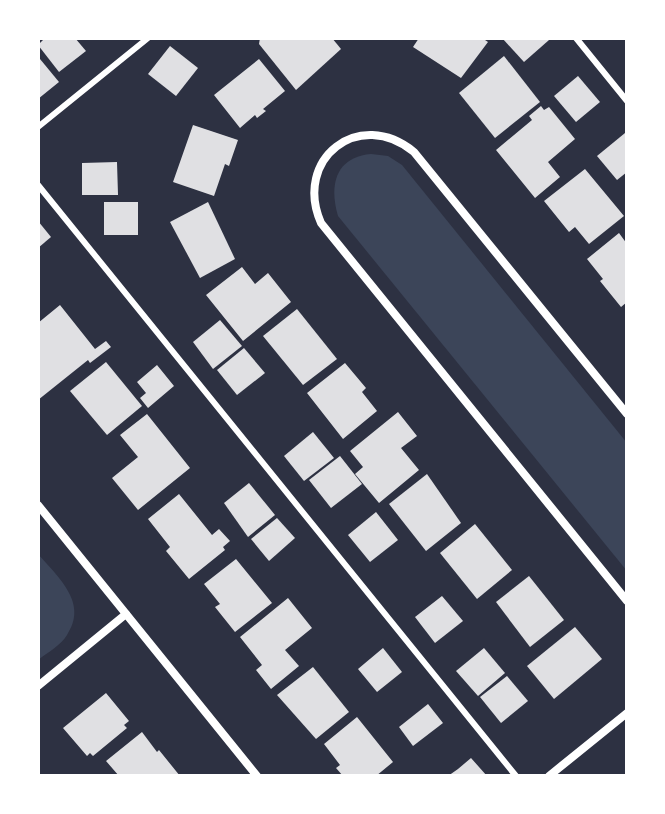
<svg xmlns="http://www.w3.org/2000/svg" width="665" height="814" font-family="'DM Sans',sans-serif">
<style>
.green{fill:#3c4559}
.building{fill:#e0e0e3}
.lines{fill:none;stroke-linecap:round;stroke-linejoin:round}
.service{stroke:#fff;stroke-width:6}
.minor{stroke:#fff;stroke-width:8}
</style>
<rect width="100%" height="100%" fill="#2d3142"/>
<!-- green -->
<g class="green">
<path d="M371,154L388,156L402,165L627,443V571L338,216C329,186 335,157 371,154Z"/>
<path d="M38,554C58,577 89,603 67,635C61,645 47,653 38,660Z"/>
</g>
<!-- building -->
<g class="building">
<path d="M45,38H75L86,51L59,72L38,45Z"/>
<path d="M260,38H332L341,49L296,90L259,44Z"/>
<path d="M419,38H482L488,42L461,78L413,47Z"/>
<path d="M502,38H547L549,40L524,62Z"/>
<path d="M170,46L198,68L176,96L148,74Z"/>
<path d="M504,56L540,102L495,138L459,93Z"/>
<path d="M40,59L59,82L38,99V60Z"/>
<path d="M259,59L285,91L263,109L266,111L257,118L255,115L240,128L214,95Z"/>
<path d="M578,76L600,102L576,122L554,96Z"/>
<path d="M541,106L544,110L549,107L575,139L548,162L560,177L535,198L496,150L532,120L529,116Z"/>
<path d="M193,125L238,140L229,166L225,164L214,196L173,182Z"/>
<path d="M625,133L627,172L617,180L597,156Z"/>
<path d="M117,162L118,195H82V163Z"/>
<path d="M585,169L624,216L589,244L575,227L569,232L544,201Z"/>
<rect x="104" y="202" width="34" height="33"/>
<path d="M208,202L235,259L200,278L170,222Z"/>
<path d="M38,221L51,237L38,248Z"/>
<path d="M619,233L627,244V302L621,307L600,281L603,279L587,259Z"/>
<path d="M242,267L255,284L268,273L291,302L243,341L206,295Z"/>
<path d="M60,305L95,349L106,341L111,347L90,363L88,360L38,400V323Z"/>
<path d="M297,309L337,359L303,385L263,336Z"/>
<path d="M220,320L242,346L213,369L193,342Z"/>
<path d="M244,348L265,373L237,395L217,370Z"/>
<path d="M106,362L142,406L107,435L70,391Z"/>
<path d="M345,363L366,388L362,392L377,411L343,439L307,393Z"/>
<path d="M157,365L174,386L148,408L140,398L146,393L137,382Z"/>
<path d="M398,412L417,436L401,448L419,470L379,503L355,474L363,467L350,451Z"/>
<path d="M147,414L190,468L138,510L112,478L138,457L120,435Z"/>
<path d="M313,432L334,458L304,481L284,456Z"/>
<path d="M340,456L362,484L331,508L309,480Z"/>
<path d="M427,474L461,523L426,551L389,504Z"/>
<path d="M249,483L275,515L248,537L224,503Z"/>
<path d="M179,494L212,535L219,529L230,541L223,547L225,550L189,579L166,551L170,547L148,519Z"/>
<path d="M376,512L398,540L370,562L348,535Z"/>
<path d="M277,518L295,538L269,561L251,539Z"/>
<path d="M475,524L512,570L477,599L440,553Z"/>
<path d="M236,559L272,603L235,632L215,607L220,604L204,584Z"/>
<path d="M529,576L564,620L530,647L496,602Z"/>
<path d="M442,596L463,621L435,643L415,617Z"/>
<path d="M288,598L312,628L285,650L299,666L271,689L256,670L262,665L240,637Z"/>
<path d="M575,627L602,659L554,699L527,666Z"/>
<path d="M383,648L402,672L377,692L358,669Z"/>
<path d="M484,648L505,673L478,696L456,671Z"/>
<path d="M313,667L349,712L316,739L277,695Z"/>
<path d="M507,676L528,701L501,723L480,697Z"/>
<path d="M106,693L129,721L124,725L127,728L93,756L90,753L87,756L63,728Z"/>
<path d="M428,704L443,723L413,746L399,727Z"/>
<path d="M357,717L393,762L376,776H343L336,768L340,765L324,744Z"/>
<path d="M142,732L157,752L159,750L180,776H119L106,761Z"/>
<path d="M471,758L487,776H448L458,769Z"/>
</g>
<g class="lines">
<!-- service -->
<g class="service">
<path d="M576,38L627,101"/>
<path d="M38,127L148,38"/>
<path d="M38,185L516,776"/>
</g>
<!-- minor -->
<g class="minor">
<path d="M627,414L414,152C359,107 293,159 321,223L627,601"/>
<path d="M38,505L257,776"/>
<path d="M38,686L126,614"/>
<path d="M549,776L627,713"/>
</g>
</g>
<!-- border -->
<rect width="665" height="814" fill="none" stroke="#ffffff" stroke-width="80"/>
</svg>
